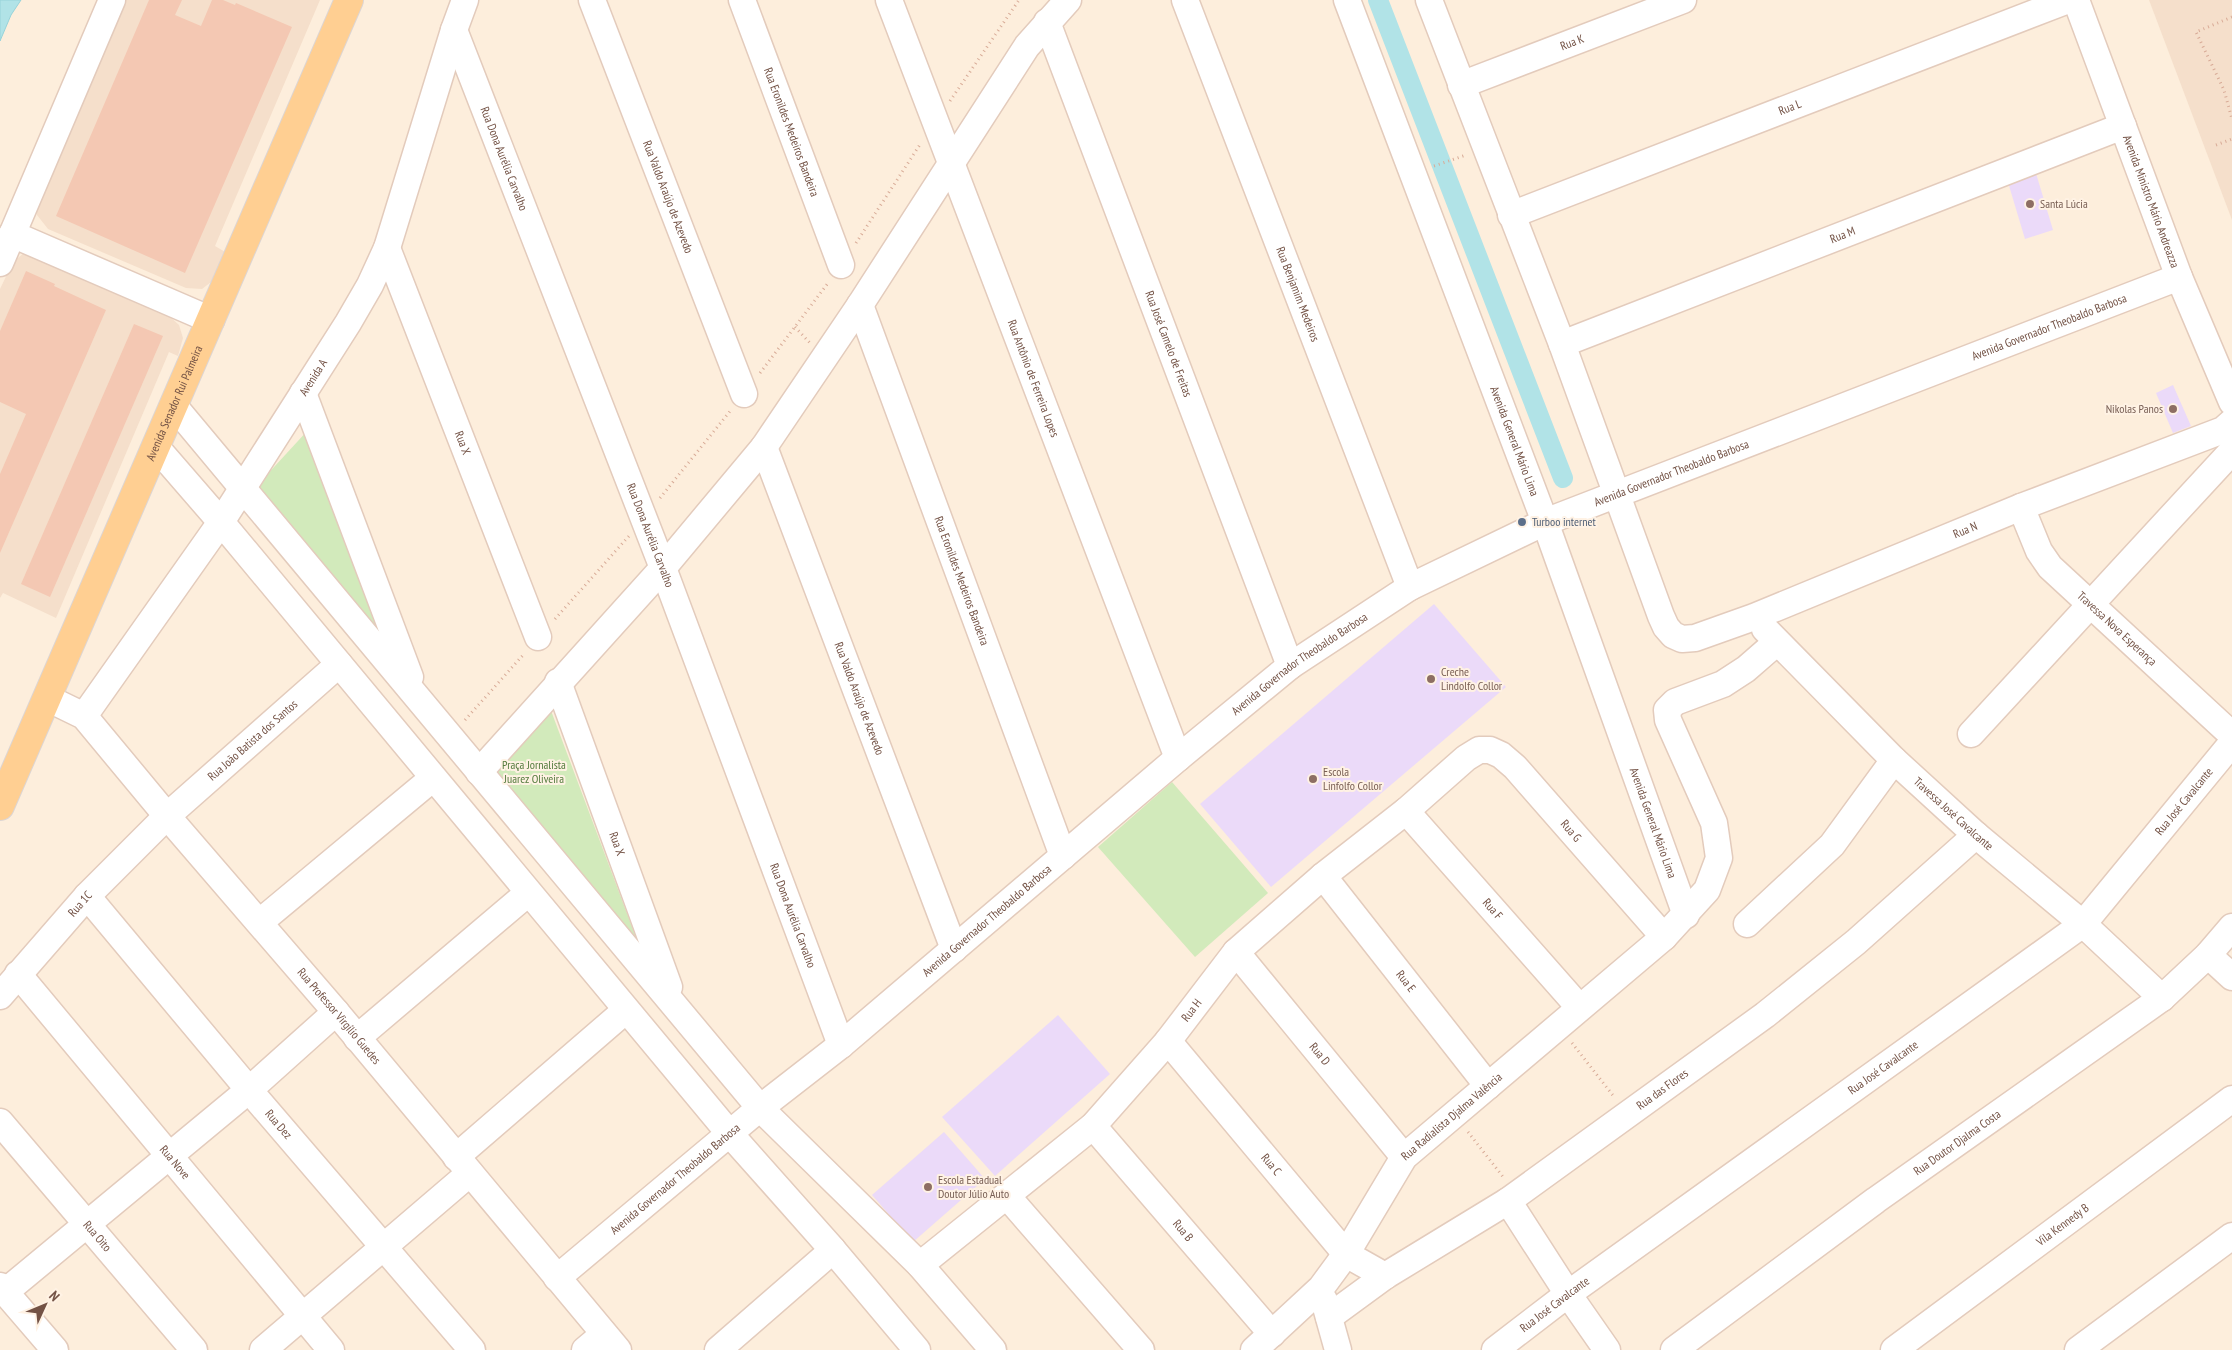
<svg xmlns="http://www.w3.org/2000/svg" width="2232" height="1350" font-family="'PT Sans Narrow',sans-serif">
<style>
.residential{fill:#f5dfcb}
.education{fill:#ebdaf9}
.green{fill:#d2eabb}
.water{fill:#b1e3e7;stroke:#97d3d9}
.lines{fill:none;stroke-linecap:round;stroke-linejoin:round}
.canal{stroke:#b1e3e7;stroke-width:20}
.building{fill:#f4c8b3}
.minor-casing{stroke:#e3cbbc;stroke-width:29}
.major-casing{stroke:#ddd5d2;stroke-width:30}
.path{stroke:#d8ab97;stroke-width:3;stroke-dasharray:1 4;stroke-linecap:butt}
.minor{stroke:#fff;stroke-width:26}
.major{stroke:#ffcf92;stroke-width:28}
.education-dot{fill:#8d6e63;stroke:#fff2e4;stroke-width:2}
.service-dot{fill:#5c6f8a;stroke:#fff2e4;stroke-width:2}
.labels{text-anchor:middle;stroke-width:4;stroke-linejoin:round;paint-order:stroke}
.street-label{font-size:12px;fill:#735245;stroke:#fff2e4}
.education-label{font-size:12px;fill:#785e54;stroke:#fff2e4;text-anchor:start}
.service-label{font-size:12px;fill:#4e5e75;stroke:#fff2e4;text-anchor:start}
.park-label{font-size:12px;fill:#537a3c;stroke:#fff2e4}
</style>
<rect width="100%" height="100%" fill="#fdeedc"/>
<!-- residential -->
<g class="residential">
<path d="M124,0H320L215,246L227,253L215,279L202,289L186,288L48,229L37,215V208Z"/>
<path d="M2149,0H2232V220Z"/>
<path d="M24,253L169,316L179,325L183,338L178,356L169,352L56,618L3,593L0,598V289L13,262Z"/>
</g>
<!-- education -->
<g class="education">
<path d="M2035,170L2053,230L2025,239L2007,179Z"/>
<path d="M2173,385L2191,426L2173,433L2156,393Z"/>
<path d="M1434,604L1506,687L1271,887L1200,804Z"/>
<path d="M1058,1015L1110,1074L995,1176L942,1117Z"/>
<path d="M944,1132L985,1179L913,1242L872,1195Z"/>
</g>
<!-- green -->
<g class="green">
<path d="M309,429L398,668L252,491Z"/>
<path d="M547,700L649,972L483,770Z"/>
<path d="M1172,782L1268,893L1195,957L1098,847Z"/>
</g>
<!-- water -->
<path class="water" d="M0,0H21L11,15L0,41Z"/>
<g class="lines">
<!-- canal -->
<path class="canal" d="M1378,0L1563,478"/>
</g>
<!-- building -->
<g class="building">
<path d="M149,0H182L175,15L201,26L212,0H223L235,5L236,3L292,27L185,273L56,216Z"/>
<path d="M26,271L55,284L54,286L106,310L0,553V474L26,414L0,402V331Z"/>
<path d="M134,324L163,336L50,597L21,584Z"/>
</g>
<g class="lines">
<defs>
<g id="minor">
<path id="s1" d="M592,0L744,394"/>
<path id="s2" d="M742,0L841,265"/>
<path id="s3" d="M889,0L1178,758"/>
<path id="s4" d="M1185,0L1410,587"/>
<path id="s5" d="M1347,0L1545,522L1686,915"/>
<path id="s6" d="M1429,0L1562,344L1661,616L1666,627L1673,635L1682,639L1695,638L1754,617L2021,507L2223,430L2232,422"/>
<path id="s7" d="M2076,0L2179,277L2232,402"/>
<path id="s8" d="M1047,22L1290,666"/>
<path id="s9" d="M454,30L663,568L841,1045"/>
<path id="s10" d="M1461,85L1683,0"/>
<path id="s11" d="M1511,215L2068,0"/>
<path d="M12,234L211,320"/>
<path id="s12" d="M387,248L538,637"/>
<path d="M0,263L112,0"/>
<path id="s13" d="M860,305L1063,856"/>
<path id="s14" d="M1562,344L2123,126"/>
<path d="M303,393L410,677"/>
<path d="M174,406L760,1108L920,1265L993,1350"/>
<path d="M156,447L221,522L730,1134L833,1250L917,1350"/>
<path id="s15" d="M764,447L954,949"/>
<path id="s16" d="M2021,507L2039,551L2050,567L2232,735"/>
<path id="s17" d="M1765,629L1894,760L1976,835L2083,924L2162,998"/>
<path id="s18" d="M558,682L669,987"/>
<path id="s19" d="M47,698L84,716L167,816L336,1012L618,1350"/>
<path id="s20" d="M84,716L221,522L348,323L370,285L387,248L454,30L465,0"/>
<path d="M1971,734L2232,451"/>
<path d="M479,772L663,568L764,447L860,305L1027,46L1068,0"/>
<path id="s21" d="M1406,811L1579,1007"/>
<path id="s22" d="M1323,876L1488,1086"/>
<path id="s23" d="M87,896L249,1090L472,1350"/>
<path d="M260,922L433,778"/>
<path d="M1747,924L1832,845L1894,760"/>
<path id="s24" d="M1236,952L1404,1157"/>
<path d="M2208,955L2232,977"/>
<path id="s25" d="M18,974L331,1350"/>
<path id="s26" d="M0,996L87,896L167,816L339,664"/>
<path d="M357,1038L528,893"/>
<path id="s27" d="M1168,1041L1346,1254L1385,1276"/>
<path id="s28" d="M0,1122L194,1350"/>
<path id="s29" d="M1093,1126L1272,1334"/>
<path d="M456,1157L626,1010"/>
<path d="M1007,1196L1141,1350"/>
<path d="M1508,1201L1568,1294L1607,1350"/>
<path id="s30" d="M920,1265L1093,1126L1168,1041L1236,952L1323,876L1406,811L1466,758L1479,750H1490L1501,755L1515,767L1664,937"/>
<path id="s31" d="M557,1278L760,1108L841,1045L1178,758L1290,666L1410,587L1545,522L2179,277"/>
<path d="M0,1286L55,1350"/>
<path d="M5,1292L249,1090L336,1012"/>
<path d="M1324,1300L1338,1350"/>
<path id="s32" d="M1329,1317L1385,1276L1508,1201L1765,1015L1856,942L1976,835"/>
<path d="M263,1350L470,1173"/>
<path d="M585,1350L604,1334"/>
<path d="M718,1350L833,1250"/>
<path id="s33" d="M1254,1350L1321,1288L1346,1254L1404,1157L1664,937L1707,890L1719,858L1714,823L1668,720L1667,710L1675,702L1723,684L1746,669L1777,642"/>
<path id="s34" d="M1495,1350L1568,1294L2083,924L2232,743"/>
<path id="s35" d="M1674,1350L1876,1200L2162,998L2208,955L2232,927"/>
<path id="s36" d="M1894,1350L2232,1099"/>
<path d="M2078,1350L2232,1236"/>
</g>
<g id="major">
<path id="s37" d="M0,806L349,0"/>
</g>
</defs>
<!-- minor casing -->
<use href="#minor" class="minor-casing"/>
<!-- major casing -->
<use href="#major" class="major-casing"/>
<!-- path -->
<g class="path">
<path d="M2232,17L2196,32L2224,90L2232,119"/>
<path d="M950,101L1019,0"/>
<path d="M2216,145L2232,139"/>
<path d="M1434,166L1466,155"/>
<path d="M856,243L921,143"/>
<path d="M795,327L810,343"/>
<path d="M760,373L828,283"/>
<path d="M660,498L731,410"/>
<path d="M555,619L629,536"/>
<path d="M465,720L524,654"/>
<path d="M1572,1043L1615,1098"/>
<path d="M1468,1132L1504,1178"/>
</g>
<!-- minor -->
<use href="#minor" class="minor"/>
<!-- major -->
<use href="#major" class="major"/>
</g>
<!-- markers -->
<g class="education-dot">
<circle cx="2030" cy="204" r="5"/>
<circle cx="2173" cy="409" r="5"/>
<circle cx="1431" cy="679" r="5"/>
<circle cx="1313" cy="779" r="5"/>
<circle cx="928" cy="1187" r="5"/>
</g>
<circle class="service-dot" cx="1522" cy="522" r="5"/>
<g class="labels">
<!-- street labels -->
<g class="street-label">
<text dy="4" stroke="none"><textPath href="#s10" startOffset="119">Rua K</textPath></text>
<text dy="4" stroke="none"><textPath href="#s11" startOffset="299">Rua L</textPath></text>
<text dy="4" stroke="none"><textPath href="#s2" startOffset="141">Rua Eronildes Medeiros Bandeira</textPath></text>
<text dy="4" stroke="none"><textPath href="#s9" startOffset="138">Rua Dona Aurélia Carvalho</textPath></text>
<text dy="4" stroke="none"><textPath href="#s1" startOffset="211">Rua Valdo Araújo de Azevedo</textPath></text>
<text dy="4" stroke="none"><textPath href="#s7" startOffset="215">Avenida Ministro Mário Andreazza</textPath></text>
<text dy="4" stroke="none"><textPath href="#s14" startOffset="301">Rua M</textPath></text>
<text dy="4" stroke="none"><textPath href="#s4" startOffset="315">Rua Benjamim Medeiros</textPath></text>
<text dy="4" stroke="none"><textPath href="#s31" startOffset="1789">Avenida Governador Theobaldo Barbosa</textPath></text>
<text dy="4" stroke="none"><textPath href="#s8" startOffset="344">Rua José Camelo de Freitas</textPath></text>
<text dy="4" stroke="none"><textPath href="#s20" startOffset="409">Avenida A</textPath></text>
<text dy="4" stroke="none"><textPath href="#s3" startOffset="405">Rua Antônio de Ferreira Lopes</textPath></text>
<text dy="4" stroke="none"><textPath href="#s37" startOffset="439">Avenida Senador Rui Palmeira</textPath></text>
<text dy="4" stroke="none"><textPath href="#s5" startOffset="472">Avenida General Mário Lima</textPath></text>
<text dy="4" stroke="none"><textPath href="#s12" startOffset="209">Rua X</textPath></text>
<text dy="4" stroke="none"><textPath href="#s31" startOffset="1384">Avenida Governador Theobaldo Barbosa</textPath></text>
<text dy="4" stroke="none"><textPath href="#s6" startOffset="995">Rua N</textPath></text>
<text dy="4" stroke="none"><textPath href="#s9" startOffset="542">Rua Dona Aurélia Carvalho</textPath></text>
<text dy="4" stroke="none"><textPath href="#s13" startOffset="294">Rua Eronildes Medeiros Bandeira</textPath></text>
<text dy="4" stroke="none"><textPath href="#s16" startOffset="158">Travessa Nova Esperança</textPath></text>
<text dy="4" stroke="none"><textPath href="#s31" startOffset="964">Avenida Governador Theobaldo Barbosa</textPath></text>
<text dy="4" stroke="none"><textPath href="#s15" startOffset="269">Rua Valdo Araújo de Azevedo</textPath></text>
<text dy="4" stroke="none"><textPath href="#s26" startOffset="360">Rua João Batista dos Santos</textPath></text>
<text dy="4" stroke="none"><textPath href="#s34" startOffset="885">Rua José Cavalcante</textPath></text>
<text dy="4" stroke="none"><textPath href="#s17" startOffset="264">Travessa José Cavalcante</textPath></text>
<text dy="4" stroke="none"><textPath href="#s5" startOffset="878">Avenida General Mário Lima</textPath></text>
<text dy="4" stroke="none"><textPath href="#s30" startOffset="890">Rua G</textPath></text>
<text dy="4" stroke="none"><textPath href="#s18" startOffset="172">Rua X</textPath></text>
<text dy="4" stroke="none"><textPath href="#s26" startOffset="122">Rua 1C</textPath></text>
<text dy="4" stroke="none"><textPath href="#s21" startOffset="131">Rua F</textPath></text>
<text dy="4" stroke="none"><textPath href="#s9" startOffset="948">Rua Dona Aurélia Carvalho</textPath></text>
<text dy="4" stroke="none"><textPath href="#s31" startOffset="559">Avenida Governador Theobaldo Barbosa</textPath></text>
<text dy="4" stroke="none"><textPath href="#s22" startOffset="134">Rua E</textPath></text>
<text dy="4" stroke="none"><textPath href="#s30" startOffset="374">Rua H</textPath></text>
<text dy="4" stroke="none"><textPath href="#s19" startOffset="435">Rua Professor Virgílio Guedes</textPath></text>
<text dy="4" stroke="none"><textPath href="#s24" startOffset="132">Rua D</textPath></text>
<text dy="4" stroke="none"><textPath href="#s34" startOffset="480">Rua José Cavalcante</textPath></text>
<text dy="4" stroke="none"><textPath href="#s32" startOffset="404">Rua das Flores</textPath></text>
<text dy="4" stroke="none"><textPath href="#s33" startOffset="309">Rua Radialista Djalma Valência</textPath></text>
<text dy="4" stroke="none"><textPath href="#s23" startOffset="298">Rua Dez</textPath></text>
<text dy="4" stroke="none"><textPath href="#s35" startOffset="351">Rua Doutor Djalma Costa</textPath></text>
<text dy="4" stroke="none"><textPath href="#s25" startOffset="245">Rua Nove</textPath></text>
<text dy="4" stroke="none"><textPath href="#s27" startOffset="161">Rua C</textPath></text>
<text dy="4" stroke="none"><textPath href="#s31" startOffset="154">Avenida Governador Theobaldo Barbosa</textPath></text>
<text dy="4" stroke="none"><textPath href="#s36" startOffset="210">Vila Kennedy B</textPath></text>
<text dy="4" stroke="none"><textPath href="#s29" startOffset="138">Rua B</textPath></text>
<text dy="4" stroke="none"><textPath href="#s28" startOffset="150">Rua Oito</textPath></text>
<text dy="4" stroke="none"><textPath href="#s34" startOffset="75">Rua José Cavalcante</textPath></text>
</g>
<!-- education labels -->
<g class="education-label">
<text x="2040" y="208">Santa Lúcia</text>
<text x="2163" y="413" text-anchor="end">Nikolas Panos</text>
<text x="1441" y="676">Creche<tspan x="1441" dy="14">Lindolfo Collor</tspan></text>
<text x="1323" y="776">Escola<tspan x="1323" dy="14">Linfolfo Collor</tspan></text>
<text x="938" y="1184">Escola Estadual<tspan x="938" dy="14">Doutor Júlio Auto</tspan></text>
</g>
<!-- service labels -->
<g class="service-label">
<text x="1532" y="526">Turboo internet</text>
</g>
<!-- park labels -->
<g class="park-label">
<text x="534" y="769">Praça Jornalista<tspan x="534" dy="14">Juarez Oliveira</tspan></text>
</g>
</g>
<!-- north arrow -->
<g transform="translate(45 1305) rotate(46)" stroke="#fff2e4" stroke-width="4" paint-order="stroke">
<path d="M0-4L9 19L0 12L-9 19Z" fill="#735245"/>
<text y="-8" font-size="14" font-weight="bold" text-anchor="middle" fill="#735245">N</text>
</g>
</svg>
